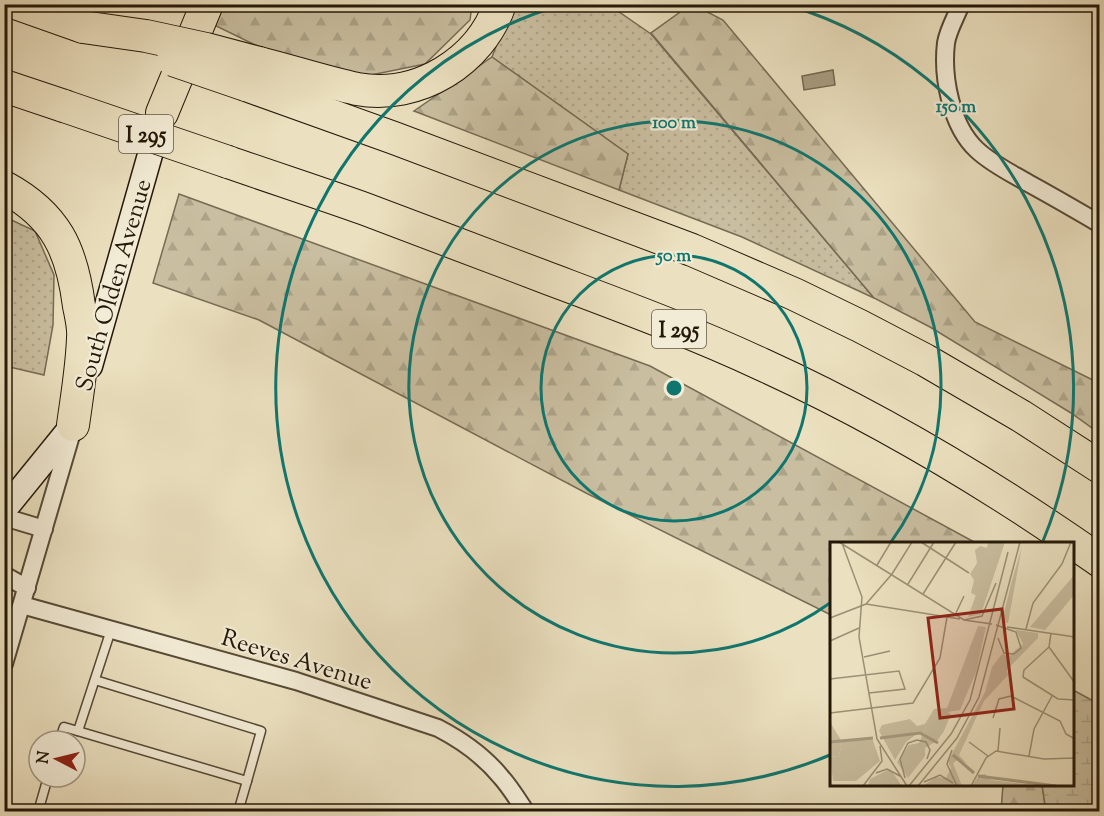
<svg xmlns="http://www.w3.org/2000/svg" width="1104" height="816" font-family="'Sorts Mill Goudy',serif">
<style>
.grass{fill:url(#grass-dots);stroke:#766b54;stroke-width:1.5}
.forest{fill:url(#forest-firs);stroke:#766b54;stroke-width:1.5}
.wetland{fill:url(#wetland-marsh);stroke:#766b54;stroke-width:1.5}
.water{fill:#a79c81;stroke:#736751;stroke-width:1.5}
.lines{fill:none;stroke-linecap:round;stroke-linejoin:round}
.service-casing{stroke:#564a36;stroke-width:11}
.minor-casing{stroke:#564a36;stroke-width:20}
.secondary-casing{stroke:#241809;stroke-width:27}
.motorway-casing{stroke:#241809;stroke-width:34}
.service{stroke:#f2ebd5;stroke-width:8}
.minor{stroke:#f2ebd5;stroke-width:16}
.secondary{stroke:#f2ebd5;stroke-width:24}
.motorway{stroke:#ebe0bf;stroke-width:32}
.motorway-bridge-casing{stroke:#241809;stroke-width:34;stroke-linecap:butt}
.motorway-bridge{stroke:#ebe0bf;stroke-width:32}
.ring{fill:none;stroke:#0f766e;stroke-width:3}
.labels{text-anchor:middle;stroke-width:4.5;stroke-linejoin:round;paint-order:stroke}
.shield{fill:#f2ebd5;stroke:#625746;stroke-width:1.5}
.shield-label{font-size:22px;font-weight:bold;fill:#241809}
.street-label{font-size:24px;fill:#241809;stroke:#f2ebd5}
.inset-river{fill:none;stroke:#a79c81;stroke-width:3}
.inset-road{fill:none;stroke:#9b9076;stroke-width:1.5}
.view{fill:#8f2418;fill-opacity:0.15;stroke:#8f2418;stroke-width:3}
.inset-edge{fill:none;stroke:#241809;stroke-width:3}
.centre{fill:#0f766e;stroke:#f2ebd5;stroke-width:3}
.ring-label{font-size:18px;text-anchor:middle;font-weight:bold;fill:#0f766e;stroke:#f2ebd5;stroke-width:4.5;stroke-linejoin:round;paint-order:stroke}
</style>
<defs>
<pattern id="grass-dots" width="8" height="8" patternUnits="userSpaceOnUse" patternTransform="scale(1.5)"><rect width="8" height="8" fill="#c9bea0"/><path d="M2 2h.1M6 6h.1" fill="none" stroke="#aca388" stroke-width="1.8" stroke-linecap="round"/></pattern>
<pattern id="forest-firs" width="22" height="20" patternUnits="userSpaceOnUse" patternTransform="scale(1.5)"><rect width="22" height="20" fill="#c9bea0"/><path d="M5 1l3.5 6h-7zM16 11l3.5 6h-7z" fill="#aca388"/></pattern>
<pattern id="wetland-marsh" width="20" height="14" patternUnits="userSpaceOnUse" patternTransform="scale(1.5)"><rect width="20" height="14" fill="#c9bea0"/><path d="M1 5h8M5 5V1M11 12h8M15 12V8" fill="none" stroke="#aca388"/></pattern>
</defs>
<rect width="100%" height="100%" fill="#ebe0bf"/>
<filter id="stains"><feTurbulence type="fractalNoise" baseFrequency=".00333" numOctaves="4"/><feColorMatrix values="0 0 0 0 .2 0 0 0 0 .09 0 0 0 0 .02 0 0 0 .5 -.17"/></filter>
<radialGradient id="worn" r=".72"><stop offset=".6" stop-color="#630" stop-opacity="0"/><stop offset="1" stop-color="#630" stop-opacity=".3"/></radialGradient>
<!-- grass -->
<g class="grass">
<path d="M512,5H609L651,34L874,298L742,237L619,190L628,154L492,57Z"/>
<path d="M5,217L35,231L54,275L53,325L44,375L5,366Z"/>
</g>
<!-- forest -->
<g class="forest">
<path d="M222,5H472L470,20L425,64L366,76L276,55L212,24Z"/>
<path d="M690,5H694L723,20L975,322L1099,383V433L1071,413L930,327L874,298L651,33Z"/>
<path d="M492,57L628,154L619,190L414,111Z"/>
<path d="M179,194L650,366L976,543H831V615L586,493L259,320L153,283Z"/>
<path d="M1003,785H1042L1046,811H1001Z"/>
</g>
<!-- wetland -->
<path class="wetland" d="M1073,690L1099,704V811H1046L1042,785L1072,784Z"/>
<!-- water -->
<path class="water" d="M833,70L835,85L804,90L802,76Z"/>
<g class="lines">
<defs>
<g id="service">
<path d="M95,680L261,731L247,781"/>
<path d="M78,731L111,630"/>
<path d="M59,741L64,727L247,781L238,812"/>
<path d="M38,812L48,777"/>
</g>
<g id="minor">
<path d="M961,4C956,17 948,30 946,43C942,77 951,126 977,150C992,164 1011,173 1028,183C1052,196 1076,210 1100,224"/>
<path d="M4,517L44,529"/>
<path d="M4,575L27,588"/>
<path d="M22,605L296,681L438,728C461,740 484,756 501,777C510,787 518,800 526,812"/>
<path d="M4,664L72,432"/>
</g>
<g id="secondary">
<path d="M90,366L159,123"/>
<path d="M4,510L73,425L78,408"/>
</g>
<g id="motorway">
<path d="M18,4L83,27"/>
<path d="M259,63C291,71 324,82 357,89C418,100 480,62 500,4"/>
<path d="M246,85L394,138L692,250L794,294L860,326L925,360L1021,416L1100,467"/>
<path d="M4,86L64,106"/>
<path d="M162,113L207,4"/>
<path d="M228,162C274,178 320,193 365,209C424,231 483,254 542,276C616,304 690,331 761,364C880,418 993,486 1100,561"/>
<path d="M4,187C56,215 72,250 79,306C81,316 84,328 83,338C82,367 77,396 73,425"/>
</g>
</defs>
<!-- service casing -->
<use href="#service" class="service-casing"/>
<!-- minor casing -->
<use href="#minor" class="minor-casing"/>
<!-- secondary casing -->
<use href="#secondary" class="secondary-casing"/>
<!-- motorway casing -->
<use href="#motorway" class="motorway-casing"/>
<!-- service -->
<use href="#service" class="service"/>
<!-- minor -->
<use href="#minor" class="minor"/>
<!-- secondary -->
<use href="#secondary" class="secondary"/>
<!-- motorway -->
<use href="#motorway" class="motorway"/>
<defs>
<g id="motorway-bridge">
<path d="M83,27L146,36L206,49L259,63"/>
<path d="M173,60L246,85"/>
<path d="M64,106L228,162"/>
</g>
</defs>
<!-- motorway-bridge casing -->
<use href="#motorway-bridge" class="motorway-bridge-casing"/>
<!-- motorway-bridge -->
<use href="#motorway-bridge" class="motorway-bridge"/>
</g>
<!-- distance rings -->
<g class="ring">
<circle cx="674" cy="388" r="133"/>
<path d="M830 603A266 266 0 1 1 891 542"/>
<path d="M830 755A399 399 0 1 1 561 5M787 5A399 399 0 0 1 1043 541"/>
</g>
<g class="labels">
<!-- shield labels -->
<g class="shield">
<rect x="119" y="115" width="54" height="38" rx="4.5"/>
<rect x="652" y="310" width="54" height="38" rx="4.5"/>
</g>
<g class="shield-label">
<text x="146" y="142">I 295</text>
<text x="679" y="337">I 295</text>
</g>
<!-- street labels -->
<g class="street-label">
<text transform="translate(113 285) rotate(-74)" y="8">South Olden Avenue</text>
<text transform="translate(297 659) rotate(17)" y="8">Reeves Avenue</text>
</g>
</g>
<!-- overview -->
<g transform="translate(830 542)">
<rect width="244" height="244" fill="#ebe0bf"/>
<path d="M165,0H175L151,72L138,75ZM244,33V53L215,88L200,85ZM186,88L208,91V96L155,150L162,125L172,112L179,114L193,102Z" fill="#c9bea0"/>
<path d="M158,0H165L147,54L141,51L144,38L140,32L147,21L145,8L150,4L157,6ZM192,4L178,81L172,80L181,42ZM148,84L156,85L146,130L130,168L101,173L93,192L88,191L76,200L65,218L49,189L52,183L80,177L87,184L95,182L104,167L117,166ZM176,126L178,133L154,159L129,213L137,222L129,217L123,221L132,244H93L106,235L116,236L121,226L118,219L155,150ZM42,196L50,219L26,239H3L0,215L9,214L12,200ZM155,232L161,238L212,244H142L149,233Z" fill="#c9bea0"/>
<path d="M116,169L121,172L114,189L107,199L95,206V214L78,236L67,220L79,203L89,201L101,173ZM60,227L72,244H38L40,237Z" fill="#c9bea0"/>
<path d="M0,180L12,200L9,214L0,215Z" fill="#c9bea0"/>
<path class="inset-river" d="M50,196L90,191L108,201M0,200L43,196M123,213L144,231M148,234L226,244"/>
<path class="inset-road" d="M9,0L134,78L162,82M91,0L139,31M12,1L32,55L29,95L47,197L77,244M47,23L61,0M78,42L104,0M93,52L126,0M36,62L130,77M125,73L134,54M0,76L36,62L62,32L82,0M134,78L152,74L166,41M166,83L186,90L191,106L184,112L174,111L168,96M177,85L245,95M196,87L203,61L232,22L241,0M221,91L219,105L194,128L193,135L228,157L245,158M0,99L29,86M219,105L245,141M34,115L60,109M0,137L69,129L75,147L39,151M0,171L83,161L110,116L117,75M163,176L169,157L181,154L230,179L236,192L245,197M139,200L158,214M122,208L117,222L127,244M168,209L170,186M199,214L204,187L222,154M46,231L57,227L70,234M75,236L70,217L78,201L87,198L96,200L100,208L97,217M94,240L110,233L123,241M33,244L52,219L50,204M79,244L121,192L140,158L178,10M88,244L127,196L149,155L190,0M141,244L156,216L166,209L214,217L245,216"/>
<path class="view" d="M172,67L184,167L110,176L98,76Z"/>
<rect width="244" height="244" class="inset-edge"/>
</g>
<circle cx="674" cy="388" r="9" class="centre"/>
<g class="ring-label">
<text x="956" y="112">150 m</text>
<text x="674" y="128">100 m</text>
<text x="674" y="261">50 m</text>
</g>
<!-- margin -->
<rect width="1104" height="816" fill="none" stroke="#ebe0bf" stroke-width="24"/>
<rect x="6" y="6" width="1092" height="804" fill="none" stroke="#241809" stroke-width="3"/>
<rect x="12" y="12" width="1080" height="792" fill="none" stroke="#241809" stroke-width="1.5"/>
<!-- north arrow -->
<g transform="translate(57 759) rotate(277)"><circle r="28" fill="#f2ebd5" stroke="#a09783" stroke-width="1.5"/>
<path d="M0-4.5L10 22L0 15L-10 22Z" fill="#8f2418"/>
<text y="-9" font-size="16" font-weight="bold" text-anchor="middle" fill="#241809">N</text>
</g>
<rect width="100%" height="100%" filter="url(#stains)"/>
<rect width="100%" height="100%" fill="url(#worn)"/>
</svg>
